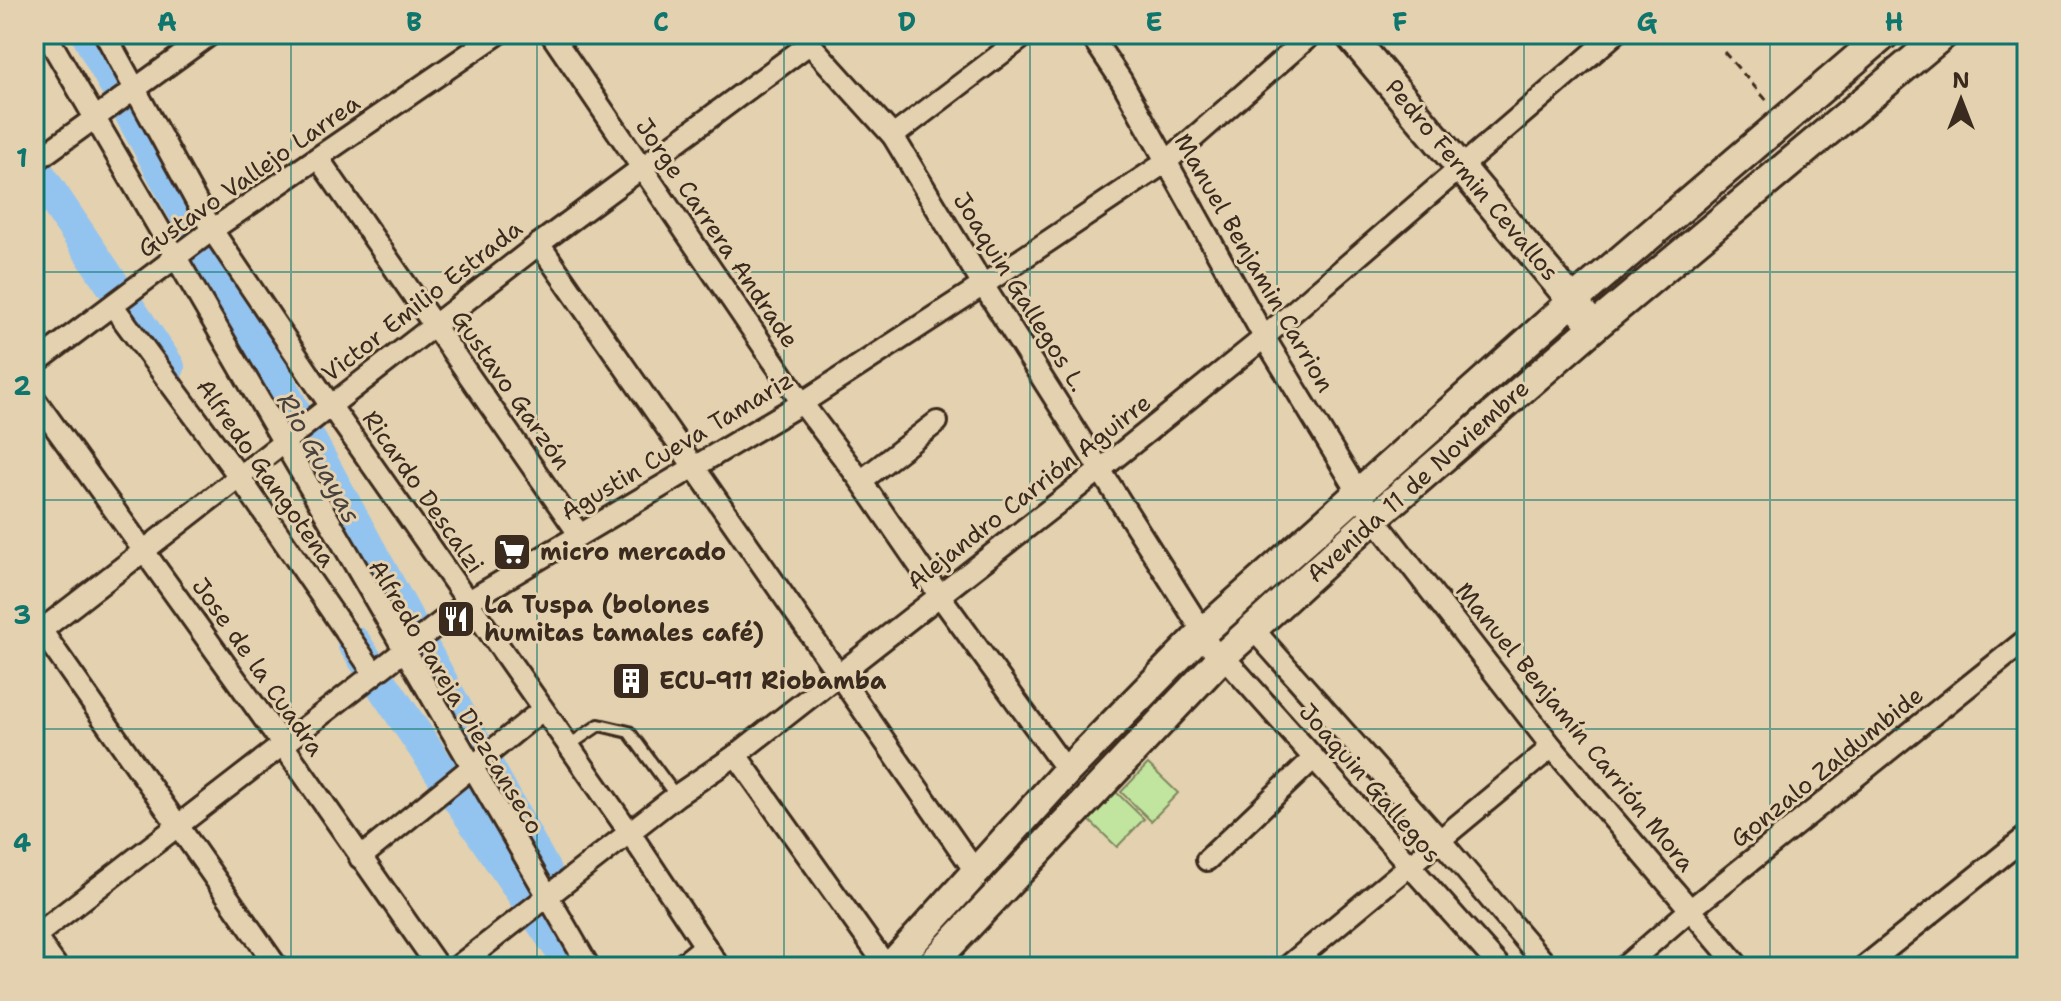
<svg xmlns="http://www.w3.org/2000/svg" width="2061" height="1001" font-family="'Shantell Sans',sans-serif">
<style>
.green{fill:#c1e59f;stroke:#7e885e;stroke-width:2}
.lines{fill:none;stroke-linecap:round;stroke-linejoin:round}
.river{stroke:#93c4ef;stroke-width:34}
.lane-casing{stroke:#3b2a1e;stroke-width:16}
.street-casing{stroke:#3b2a1e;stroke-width:26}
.secondary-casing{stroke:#3b2a1e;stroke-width:34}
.path{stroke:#3b2a1e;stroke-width:3;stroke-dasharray:8 6;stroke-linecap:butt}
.lane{stroke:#e4d1af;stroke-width:10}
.street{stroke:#e4d1af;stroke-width:20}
.secondary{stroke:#e4d1af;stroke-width:28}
.grid{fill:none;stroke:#0f766e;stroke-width:2;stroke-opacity:0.55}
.labels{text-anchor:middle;stroke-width:6;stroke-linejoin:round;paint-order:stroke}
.street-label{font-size:24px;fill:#3b2a1e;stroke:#e4d1af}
.poi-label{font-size:24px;font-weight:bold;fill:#3b2a1e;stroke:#e4d1af;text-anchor:start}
.water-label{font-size:26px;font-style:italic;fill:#48413d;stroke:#e4d1af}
.neatline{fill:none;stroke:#0f766e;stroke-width:3}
.grid-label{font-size:26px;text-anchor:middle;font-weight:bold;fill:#0f766e}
</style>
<rect width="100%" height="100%" fill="#e4d1af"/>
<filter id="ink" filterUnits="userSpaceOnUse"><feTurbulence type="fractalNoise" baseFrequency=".0125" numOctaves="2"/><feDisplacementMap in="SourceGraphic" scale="16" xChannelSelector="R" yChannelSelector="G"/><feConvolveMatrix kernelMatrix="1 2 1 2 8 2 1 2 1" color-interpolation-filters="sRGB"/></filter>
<g filter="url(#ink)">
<!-- green -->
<g class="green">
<path d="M1148,764L1178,793L1151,821L1121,792Z"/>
<path d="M1116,792L1144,819L1117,847L1089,820Z"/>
</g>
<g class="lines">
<!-- river -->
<g class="river">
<path d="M88,34L550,882"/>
<path d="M34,168L168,367"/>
<path d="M354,643L573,967"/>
</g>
<defs>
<path id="lane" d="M568,746L599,725L629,732L676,796"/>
<g id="street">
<path d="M46,34L589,967"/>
<path d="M105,34L212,230L330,405L630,833L719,967"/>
<path d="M551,34L802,403L861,481L940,596L1067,771"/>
<path d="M801,34L893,136L983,285L1203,632L1210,647L1223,656L1500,967"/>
<path d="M1090,34L1121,80L1264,337L1374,518L1552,747L1739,967"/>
<path d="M893,136L1027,34"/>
<path d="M318,158L579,534"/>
<path d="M34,162L211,34"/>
<path d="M539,244L975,871"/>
<path d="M113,306L238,475L374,673"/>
<path d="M34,364L212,230L498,34"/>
<path d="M34,398L283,745L438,967"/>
<path d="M861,481L937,422"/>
<path d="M34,620L277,967"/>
<path d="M1253,629L1440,840L1548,967"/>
<path d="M34,636L539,244L809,44"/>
<path d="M736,755L887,967"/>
<path d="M360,858L542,710"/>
<path d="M1207,860L1314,758"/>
<path d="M34,935L57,967"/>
<path d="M34,937L467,602L802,403L983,285L1166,162L1312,34"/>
<path d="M457,967L676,796L736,755L1100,470L1255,345L1615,34"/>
<path d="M679,967L705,946"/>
<path d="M1287,967L1552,747"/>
<path d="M1624,967L1691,909L2027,639"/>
<path d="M1864,967L2027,836"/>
</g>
<g id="secondary">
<path d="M1349,34L1585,316"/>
<path d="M890,967L1067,771L1203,632L1573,301L1885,34"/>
<path d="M929,967L1223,656L1374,518L1594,327L1944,34"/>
</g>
</defs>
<!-- lane casing -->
<use href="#lane" class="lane-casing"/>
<!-- street casing -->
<use href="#street" class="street-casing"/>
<!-- secondary casing -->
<use href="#secondary" class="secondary-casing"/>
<!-- path -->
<path class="path" d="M1724,52L1769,103"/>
<!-- lane -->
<use href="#lane" class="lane"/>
<!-- street -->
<use href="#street" class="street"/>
<!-- secondary -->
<use href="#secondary" class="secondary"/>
</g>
</g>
<!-- grid -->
<path class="grid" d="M291,34V967M537,34V967M784,34V967M1030,34V967M1277,34V967M1524,34V967M1770,34V967M34,272H2027M34,500H2027M34,729H2027"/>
<!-- icons -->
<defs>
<symbol id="supermarket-square" viewBox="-11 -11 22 22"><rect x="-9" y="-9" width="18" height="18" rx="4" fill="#3b2a1e" stroke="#e4d1af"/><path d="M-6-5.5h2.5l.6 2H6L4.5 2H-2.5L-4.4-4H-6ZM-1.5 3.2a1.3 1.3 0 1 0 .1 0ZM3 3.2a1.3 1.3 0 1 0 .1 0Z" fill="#fff"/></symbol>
<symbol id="restaurant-square" viewBox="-11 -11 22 22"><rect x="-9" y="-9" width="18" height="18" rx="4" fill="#3b2a1e" stroke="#e4d1af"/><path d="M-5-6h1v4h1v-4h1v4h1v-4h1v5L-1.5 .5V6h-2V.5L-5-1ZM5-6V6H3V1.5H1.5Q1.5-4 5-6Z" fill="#fff"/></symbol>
<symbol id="building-square" viewBox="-11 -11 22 22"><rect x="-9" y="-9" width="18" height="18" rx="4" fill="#3b2a1e" stroke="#e4d1af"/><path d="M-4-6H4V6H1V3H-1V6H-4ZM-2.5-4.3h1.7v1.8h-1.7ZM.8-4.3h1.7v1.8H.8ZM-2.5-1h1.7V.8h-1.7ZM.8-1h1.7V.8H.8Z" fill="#fff"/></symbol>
</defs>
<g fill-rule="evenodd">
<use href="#supermarket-square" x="490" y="530" width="44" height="44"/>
<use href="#restaurant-square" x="434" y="597" width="44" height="44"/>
<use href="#building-square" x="609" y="659" width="44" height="44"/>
</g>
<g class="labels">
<!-- street labels -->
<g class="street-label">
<text transform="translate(249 176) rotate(-35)" y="8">Gustavo Vallejo Larrea</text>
<text transform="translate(1472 180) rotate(50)" y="8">Pedro Fermin Cevallos</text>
<text transform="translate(717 233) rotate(56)" y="8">Jorge Carrera Andrade</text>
<text transform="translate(1254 263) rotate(60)" y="8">Manuel Benjamin Carrion</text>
<text transform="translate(1020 292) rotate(58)" y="8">Joaquin Gallegos L.</text>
<text transform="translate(422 301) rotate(-38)" y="8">Victor Emilio Estrada</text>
<text transform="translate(511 390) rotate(55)" y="8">Gustavo Garzón</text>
<text transform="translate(677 446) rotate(-31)" y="8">Agustin Cueva Tamariz</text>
<text transform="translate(266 473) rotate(55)" y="8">Alfredo Gangotena</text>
<text transform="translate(1418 481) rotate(-42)" y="8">Avenida 11 de Noviembre</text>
<text transform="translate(423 492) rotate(55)" y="8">Ricardo Descalzi</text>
<text transform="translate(1029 492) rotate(-38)" y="8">Alejandro Carrión Aguirre</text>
<text transform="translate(258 667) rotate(55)" y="8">Jose de la Cuadra</text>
<text transform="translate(456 697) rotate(59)" y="8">Alfredo Pareja Diezcanseco</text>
<text transform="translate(1575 727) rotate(51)" y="8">Manuel Benjamín Carrión Mora</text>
<text transform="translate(1827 767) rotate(-39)" y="8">Gonzalo Zaldumbide</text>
<text transform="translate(1370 783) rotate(49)" y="8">Joaquin Gallegos</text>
</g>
<!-- poi labels -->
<g class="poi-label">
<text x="540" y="560">micro mercado</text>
<text x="484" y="613">La Tuspa (bolones<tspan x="484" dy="28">humitas tamales café)</tspan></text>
<text x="659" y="689">ECU-911 Riobamba</text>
</g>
<!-- water labels -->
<g class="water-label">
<text transform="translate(319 458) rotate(61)" y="9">Rio Guayas</text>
</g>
</g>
<!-- margin -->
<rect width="2061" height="1001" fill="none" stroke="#e4d1af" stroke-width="88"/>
<!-- north arrow -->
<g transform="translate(1961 100)" stroke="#e4d1af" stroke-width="6" paint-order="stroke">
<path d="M0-6L14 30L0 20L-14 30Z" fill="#3b2a1e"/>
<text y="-12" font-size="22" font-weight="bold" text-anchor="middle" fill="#3b2a1e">N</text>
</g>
<rect x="44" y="44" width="1973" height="913" class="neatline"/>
<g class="grid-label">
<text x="167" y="31">A</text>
<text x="414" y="31">B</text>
<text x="661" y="31">C</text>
<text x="907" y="31">D</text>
<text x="1154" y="31">E</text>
<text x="1400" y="31">F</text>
<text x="1647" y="31">G</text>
<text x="1894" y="31">H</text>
<text x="22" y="167">1</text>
<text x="22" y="395">2</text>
<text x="22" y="624">3</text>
<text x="22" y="852">4</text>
</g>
</svg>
